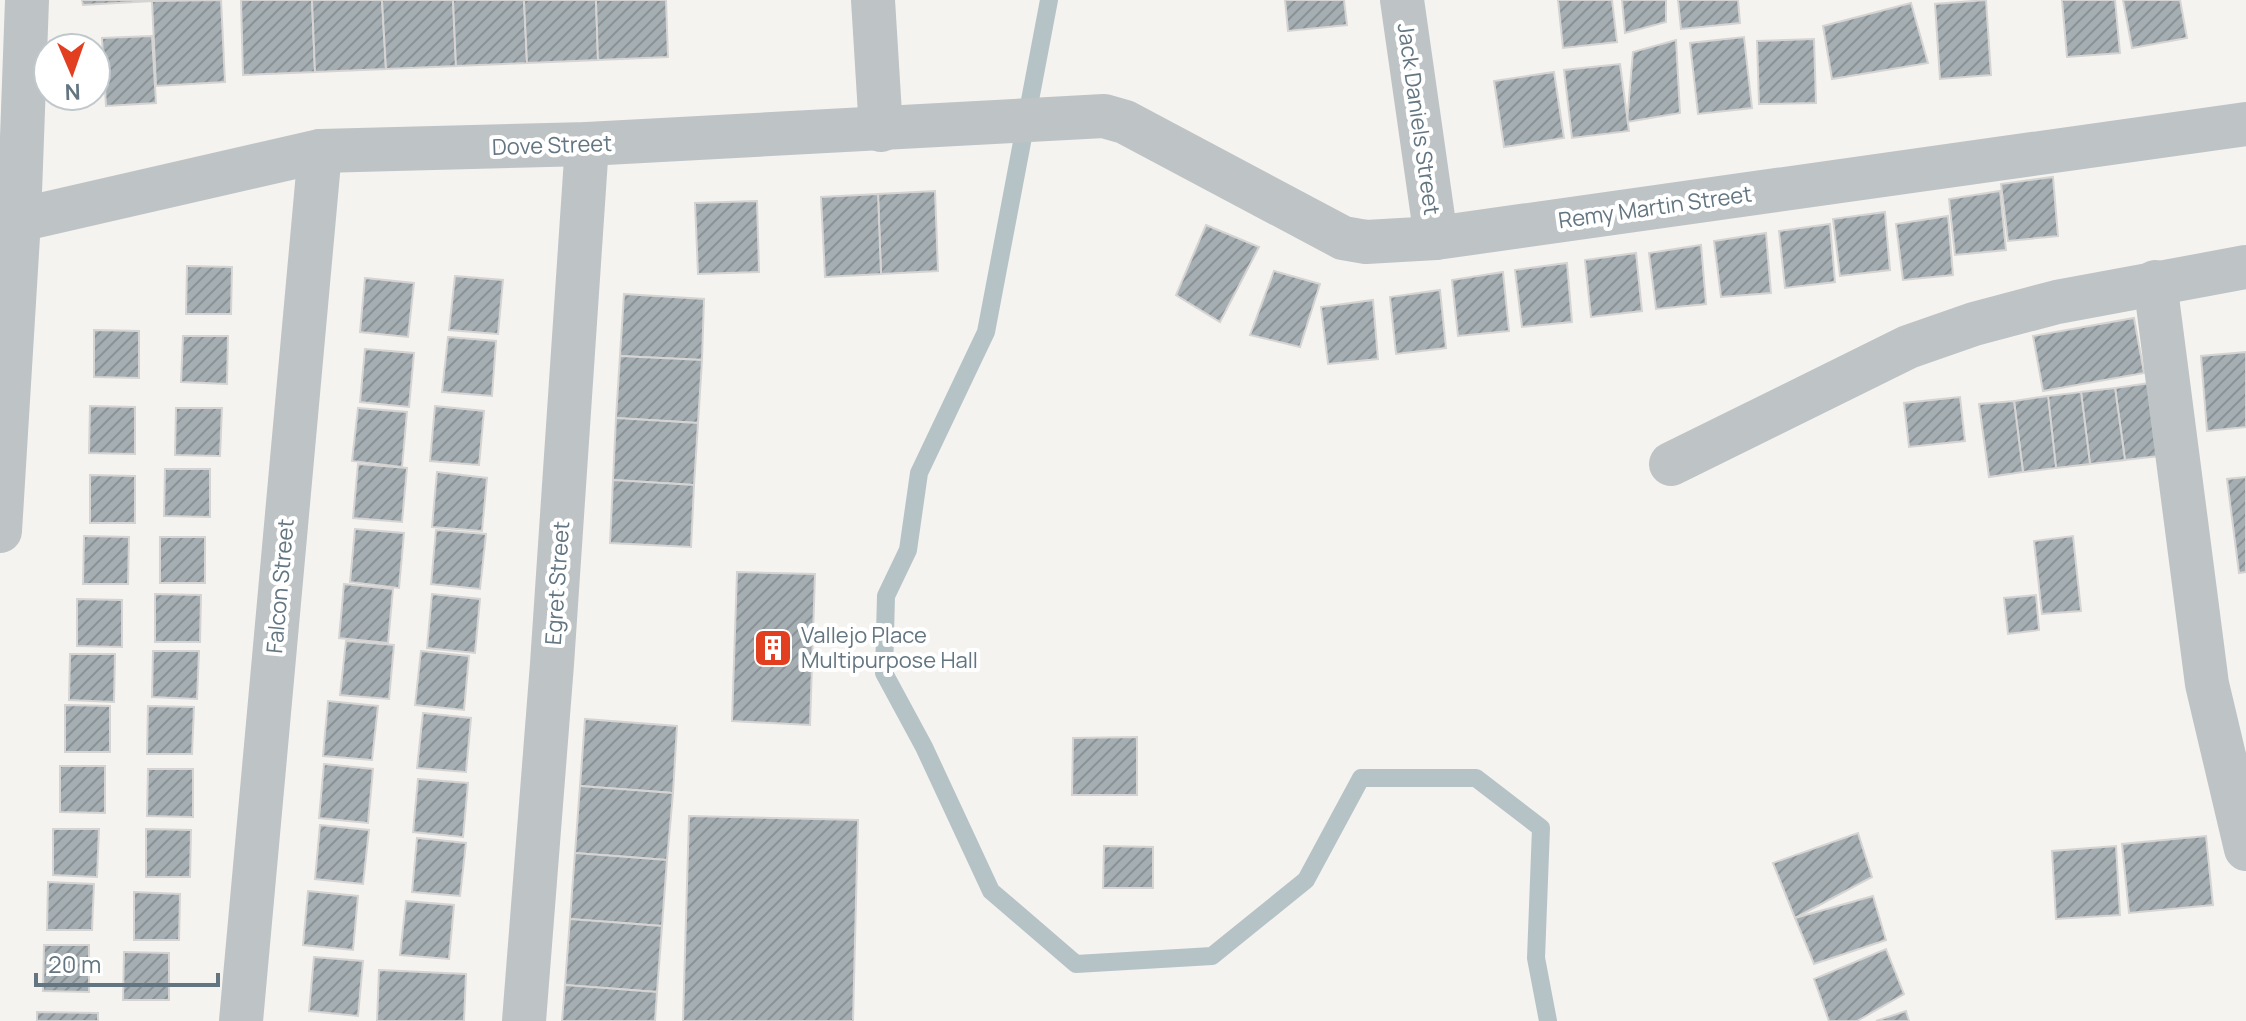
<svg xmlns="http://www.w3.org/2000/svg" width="2246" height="1021" font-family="Manrope,sans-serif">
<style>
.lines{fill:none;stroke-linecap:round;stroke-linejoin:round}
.stream{stroke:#b6c3c6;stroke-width:18}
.building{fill:url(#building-hatch);stroke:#d5d4d2;stroke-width:2}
.minor{stroke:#bec3c5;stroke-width:44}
.tertiary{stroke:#bec3c5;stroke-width:44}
.labels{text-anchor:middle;stroke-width:8;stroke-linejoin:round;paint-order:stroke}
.street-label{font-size:22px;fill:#627580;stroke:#fff}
.poi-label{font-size:22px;fill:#627580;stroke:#fff;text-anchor:start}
</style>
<defs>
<pattern id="building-hatch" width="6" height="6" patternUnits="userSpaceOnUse" patternTransform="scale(2)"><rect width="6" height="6" fill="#a5aeb2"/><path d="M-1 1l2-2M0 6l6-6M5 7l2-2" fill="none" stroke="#8a9296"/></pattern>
</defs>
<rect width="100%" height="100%" fill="#f4f3ef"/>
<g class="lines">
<!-- stream -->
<path class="stream" d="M1049,0L986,332L919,473L908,550L886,596L884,673L924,747L991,891L1076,964L1212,956L1306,880L1361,778H1476L1541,828L1536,958L1548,1021"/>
</g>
<!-- building -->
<g class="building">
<path d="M82,0H152V1L83,5Z"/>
<path d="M221,0L225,82L156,86L152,1Z"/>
<path d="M241,0H312L315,72L243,75Z"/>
<path d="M312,0H382L386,69L315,72Z"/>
<path d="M382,0H453L456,66L386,69Z"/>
<path d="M453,0H524L527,63L456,66Z"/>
<path d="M524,0H596L598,60L527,63Z"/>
<path d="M596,0H666L668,57L598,60Z"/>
<path d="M1285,0H1344L1347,25L1288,31Z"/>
<path d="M1558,0H1612L1617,42L1563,48Z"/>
<path d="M1622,0H1666V22L1625,33Z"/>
<path d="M1678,0H1738L1740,23L1681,29Z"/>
<path d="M1986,0L1991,75L1940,79L1935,4Z"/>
<path d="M2062,0H2115L2120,53L2067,57Z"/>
<path d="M2123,0H2180L2187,38L2132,48Z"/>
<path d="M1911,3L1928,63L1832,79L1823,26Z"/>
<path d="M152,36L156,103L106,106L102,38Z"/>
<path d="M1744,37L1752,108L1698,114L1690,43Z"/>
<path d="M1814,39L1816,103L1759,104L1757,41Z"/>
<path d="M1676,40L1680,113L1627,122L1633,52Z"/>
<path d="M1620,64L1629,131L1572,138L1564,70Z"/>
<path d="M1554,72L1564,138L1504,147L1494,81Z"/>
<path d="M2053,177L2058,236L2008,241L2001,184Z"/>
<path d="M935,191L938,271L881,274L878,194Z"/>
<path d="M2000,191L2006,250L1955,255L1949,199Z"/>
<path d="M878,194L881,274L825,277L821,197Z"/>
<path d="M757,201L759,272L698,274L695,203Z"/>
<path d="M1885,212L1890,270L1840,276L1833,219Z"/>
<path d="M1948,216L1953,275L1903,280L1896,224Z"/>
<path d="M1830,224L1835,282L1785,288L1779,231Z"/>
<path d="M1206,225L1259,247L1220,322L1176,295Z"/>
<path d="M1766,233L1771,293L1721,297L1714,241Z"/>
<path d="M1701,245L1706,304L1656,309L1649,253Z"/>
<path d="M1636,253L1642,311L1591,317L1585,260Z"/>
<path d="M1567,263L1572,322L1522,327L1515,270Z"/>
<path d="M187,266L232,267L231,314H186Z"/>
<path d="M1274,271L1320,284L1300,347L1250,335Z"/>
<path d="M1503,272L1509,331L1458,336L1452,280Z"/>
<path d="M455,276L503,280L498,334L449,330Z"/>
<path d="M365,278L414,283L408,337L360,332Z"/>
<path d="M1440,290L1446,348L1396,354L1390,297Z"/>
<path d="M624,294L704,299L702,360L620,356Z"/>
<path d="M1373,300L1378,359L1328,364L1321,307Z"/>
<path d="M2134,318L2144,373L2043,391L2033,336Z"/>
<path d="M94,330L139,331V378L94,377Z"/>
<path d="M183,336H228L227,384L181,382Z"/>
<path d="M448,337L496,341L492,396L442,392Z"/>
<path d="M365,349L414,353L409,407L360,402Z"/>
<path d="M2246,352V427L2207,431L2201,356Z"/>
<path d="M620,356L702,360L698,423L616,418Z"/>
<path d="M2150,383L2159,456L2125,460L2115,388Z"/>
<path d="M2115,388L2125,460L2090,464L2081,392Z"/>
<path d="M2081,392L2090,464L2056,468L2048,396Z"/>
<path d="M2048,396L2056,468L2023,472L2014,401Z"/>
<path d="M1960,397L1965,441L1909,447L1904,403Z"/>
<path d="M2014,401L2023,472L1989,477L1979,404Z"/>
<path d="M90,406L135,407V454L89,453Z"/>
<path d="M435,406L484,411L479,465L430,461Z"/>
<path d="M176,408H222L220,456L175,455Z"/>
<path d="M358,408L407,412L402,467L352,461Z"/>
<path d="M616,418L698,423L694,485L613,480Z"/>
<path d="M358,464L407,468L402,522L353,518Z"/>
<path d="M165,469H210V517L164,516Z"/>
<path d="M437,472L487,478L482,531L432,527Z"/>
<path d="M90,475L135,476V523H90Z"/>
<path d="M2246,477V572L2239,573L2227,479Z"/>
<path d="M613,480L694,485L691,547L610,543Z"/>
<path d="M355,529L404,533L399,588L350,582Z"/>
<path d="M436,530L486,534L480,589L431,584Z"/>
<path d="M84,536L129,537L128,584H83Z"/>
<path d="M2073,536L2081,611L2042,614L2034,541Z"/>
<rect x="160" y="537" width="45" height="46"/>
<path d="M737,572L815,574L810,725L732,721Z"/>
<path d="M344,584L393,589L388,643L339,638Z"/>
<path d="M155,594L201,595L200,642H155Z"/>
<path d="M432,594L480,599L475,653L427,648Z"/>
<path d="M2036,595L2039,630L2008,634L2004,598Z"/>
<path d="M77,599L122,600V647L77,646Z"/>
<path d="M346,641L394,645L389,699L340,695Z"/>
<path d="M153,651H199L197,699L152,697Z"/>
<path d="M421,651L469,656L464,710L415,705Z"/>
<path d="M70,654H115L114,702L69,700Z"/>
<path d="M328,701L378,706L372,760L323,756Z"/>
<path d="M65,705L110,706V752H65Z"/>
<path d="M148,706L194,707L192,754H147Z"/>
<path d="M423,713L471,718L466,772L417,768Z"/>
<path d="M585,719L677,726L673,793L580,786Z"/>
<path d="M1137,737V795H1072L1073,738Z"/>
<path d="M324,764L373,769L368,823L319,818Z"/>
<path d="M60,766H105V813L60,812Z"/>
<path d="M148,769H193V817L147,816Z"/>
<path d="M418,779L468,783L463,837L413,832Z"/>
<path d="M580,786L673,793L667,860L575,853Z"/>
<path d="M689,816L858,820L853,1021H683Z"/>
<path d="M320,825L369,830L363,884L315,879Z"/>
<path d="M53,829H99L97,877L53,875Z"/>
<path d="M146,829L191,830L190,877H146Z"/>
<path d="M1858,833L1872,877L1795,918L1773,863Z"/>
<path d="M2206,836L2213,905L2129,913L2122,844Z"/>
<path d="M417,838L466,843L460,896L412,892Z"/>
<path d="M1104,846L1153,847V888H1103Z"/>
<path d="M2116,846L2120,915L2056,919L2052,851Z"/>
<path d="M575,853L667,860L662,926L570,919Z"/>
<path d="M48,882L94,884L92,930H47Z"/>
<path d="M308,891L358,896L353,950L303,945Z"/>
<path d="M134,892L180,894L179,940H134Z"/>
<path d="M1873,896L1886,940L1814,964L1795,918Z"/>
<path d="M406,901L454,905L449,959L400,955Z"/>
<path d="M570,919L662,926L657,992L565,985Z"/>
<path d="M44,945H89V992L43,991Z"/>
<path d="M1886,949L1904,994L1857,1021H1829L1814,979Z"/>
<path d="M124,952L169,953V1000H123Z"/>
<path d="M314,957L363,961L358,1016L309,1011Z"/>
<path d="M379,970L466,974L464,1021H377Z"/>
<path d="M565,985L657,992L655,1021H562Z"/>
<path d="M1906,1011L1909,1021H1876Z"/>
<path d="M37,1012L98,1013V1021H37Z"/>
</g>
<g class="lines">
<!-- minor -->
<g class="minor">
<path d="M873,0L881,130"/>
<path d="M1402,0L1436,238"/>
<path d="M2155,282L2207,684L2246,849"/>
<path d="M1671,464L1908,347L1974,324L2057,302L2246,267"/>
<path d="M0,531L19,220L27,0"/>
<path d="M241,1021L320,151"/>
<path d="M524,1021L552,664L587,144"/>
</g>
<!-- tertiary -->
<path class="tertiary" d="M0,221L19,220L320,151L587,144L1104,116L1125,122L1343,238L1366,242L1436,238L2246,124"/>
</g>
<!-- icons -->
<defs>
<symbol id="building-square" viewBox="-11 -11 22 22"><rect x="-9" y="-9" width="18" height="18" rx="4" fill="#e23f20" stroke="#fff"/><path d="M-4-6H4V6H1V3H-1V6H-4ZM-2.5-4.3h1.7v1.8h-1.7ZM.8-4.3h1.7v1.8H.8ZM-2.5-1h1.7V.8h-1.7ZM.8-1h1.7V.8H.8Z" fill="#fff"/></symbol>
</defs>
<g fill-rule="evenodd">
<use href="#building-square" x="751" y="626" width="44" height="44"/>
</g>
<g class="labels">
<!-- street labels -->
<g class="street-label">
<text transform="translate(1419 119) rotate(82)" y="8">Jack Daniels Street</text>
<text transform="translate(552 145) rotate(-2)" y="8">Dove Street</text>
<text transform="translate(1655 207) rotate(-8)" y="8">Remy Martin Street</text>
<text transform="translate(557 583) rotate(-86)" y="8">Egret Street</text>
<text transform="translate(280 586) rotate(-85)" y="8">Falcon Street</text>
</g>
<!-- poi labels -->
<g class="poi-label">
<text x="801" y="643">Vallejo Place<tspan x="801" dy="25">Multipurpose Hall</tspan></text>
</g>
</g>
<!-- north arrow -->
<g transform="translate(72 72) rotate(178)"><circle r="38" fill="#ffffff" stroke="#c0c8cc" stroke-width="2"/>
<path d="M0-6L14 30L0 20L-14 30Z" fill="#e23f20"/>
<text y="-12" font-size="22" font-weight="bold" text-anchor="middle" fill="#627580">N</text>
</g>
<!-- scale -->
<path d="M36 973v12h182v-12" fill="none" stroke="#627580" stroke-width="4"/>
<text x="48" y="973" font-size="24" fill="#627580" stroke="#ffffff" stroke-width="6" paint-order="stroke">20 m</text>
</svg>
